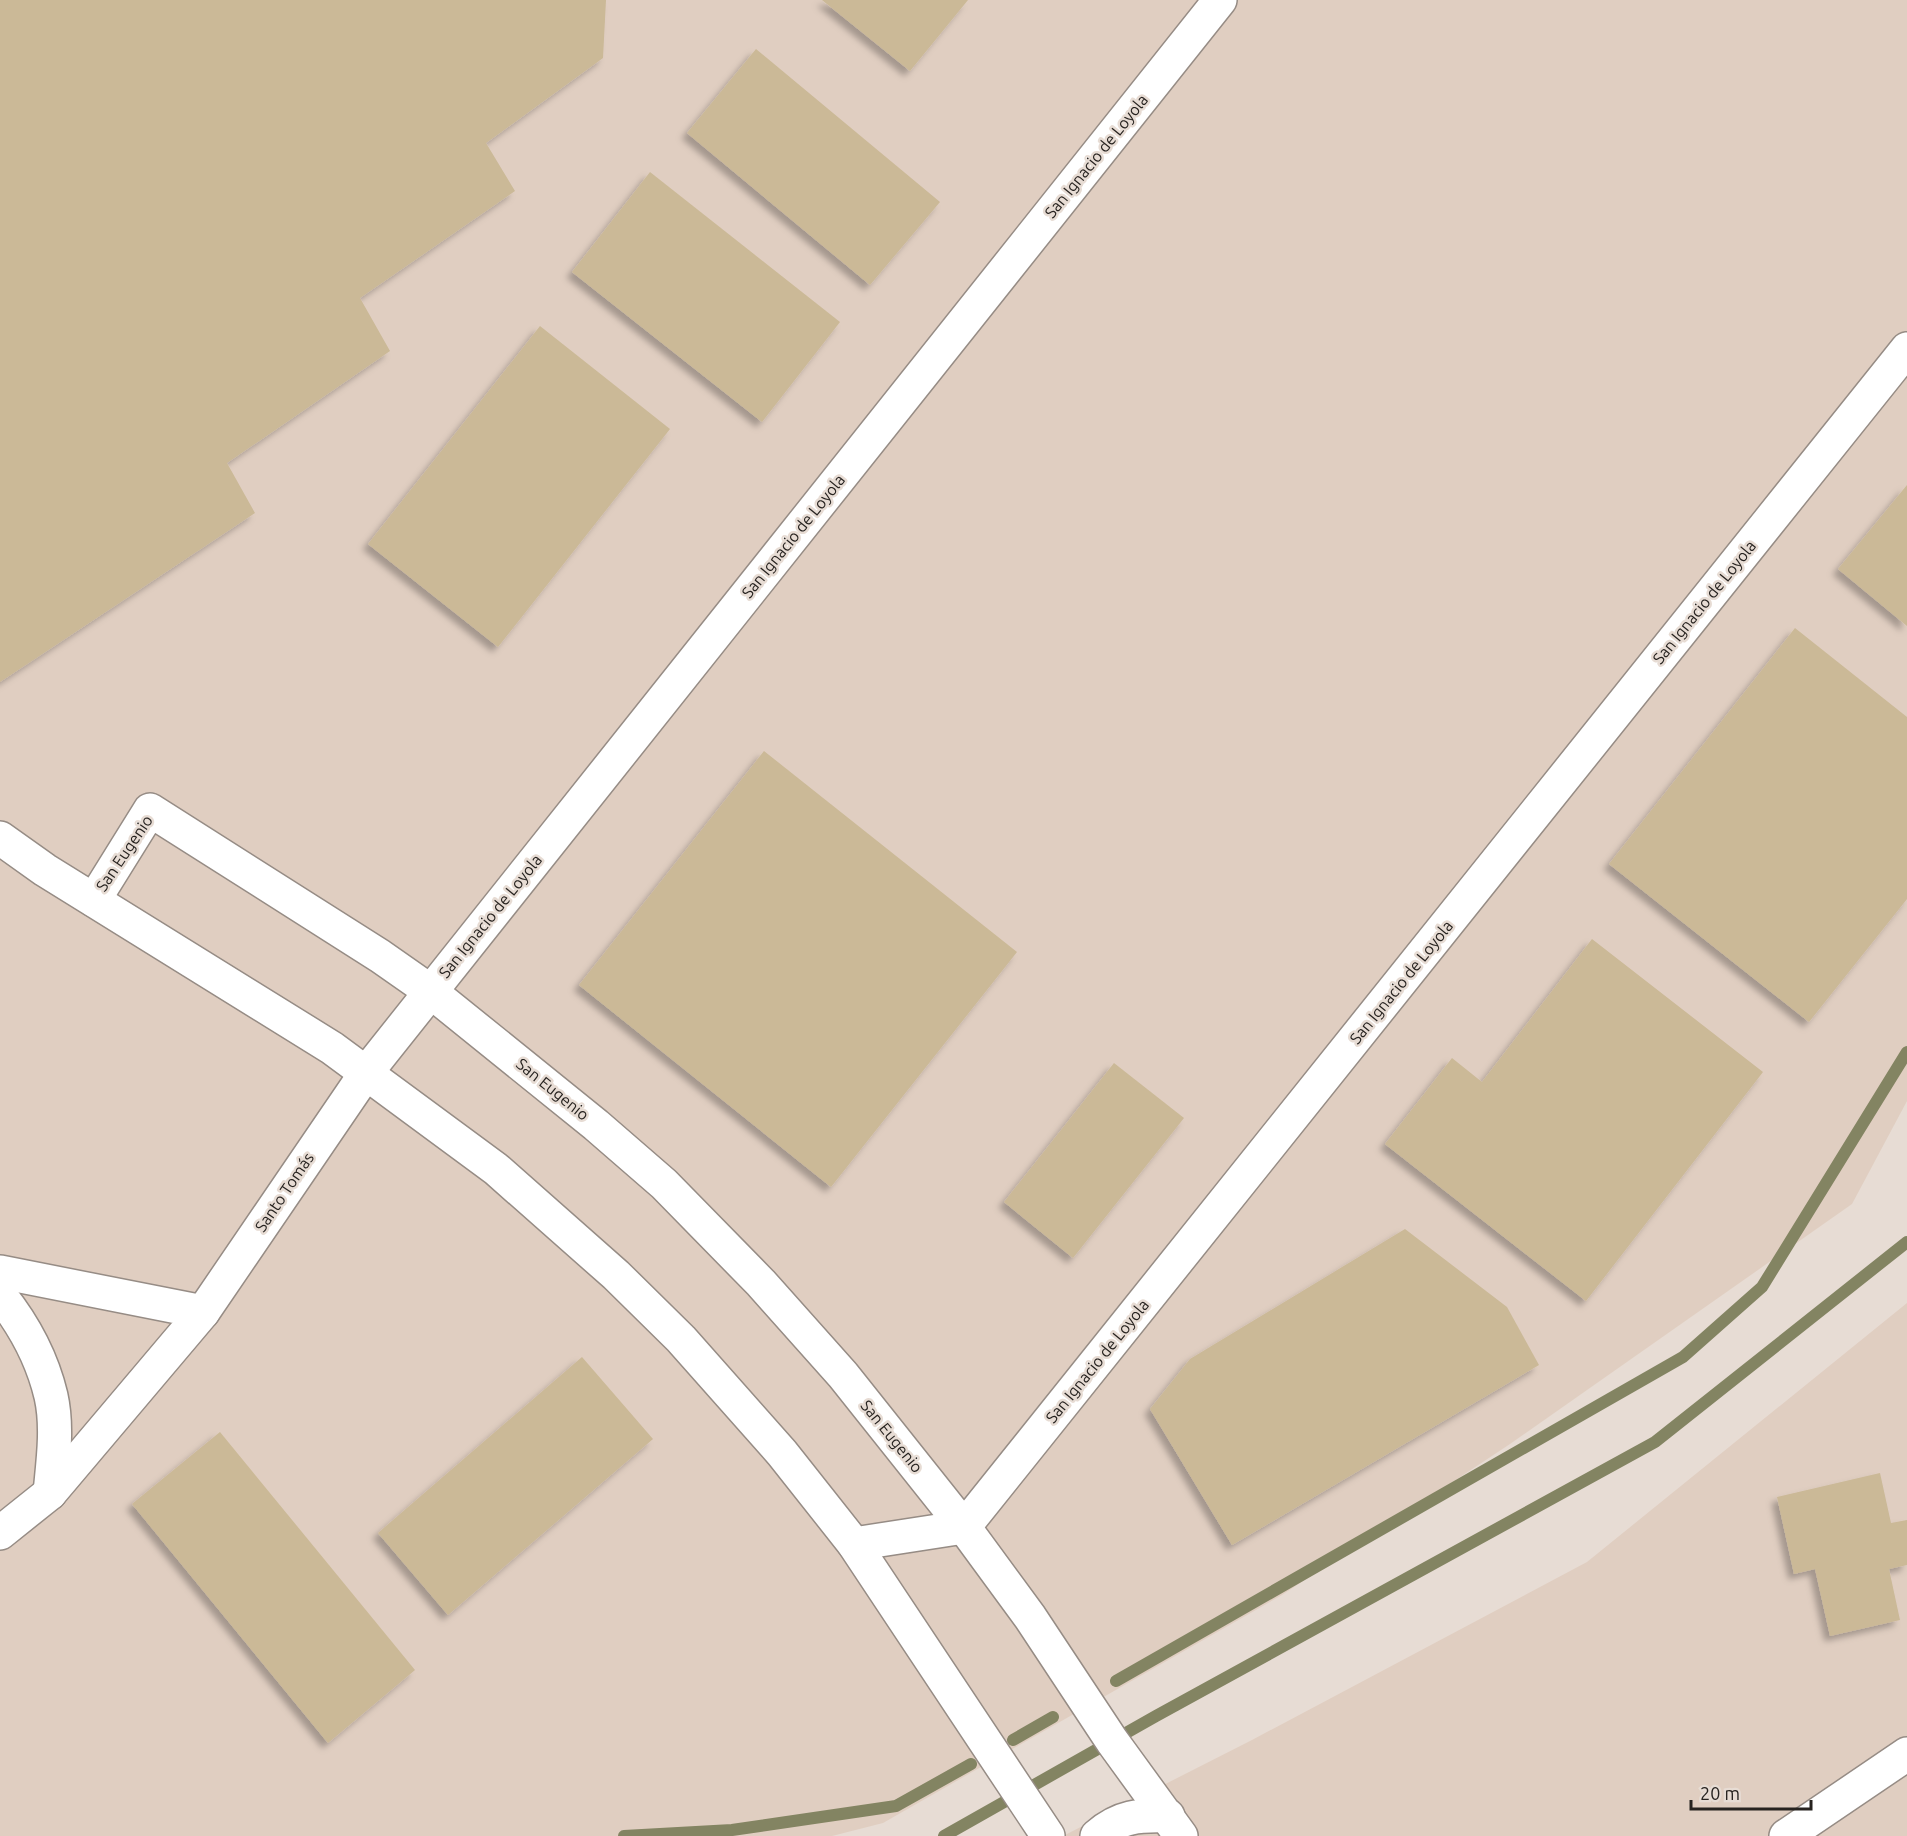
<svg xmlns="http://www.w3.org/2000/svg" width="1907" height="1836" font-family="Ubuntu,sans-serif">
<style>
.built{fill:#e0cec1}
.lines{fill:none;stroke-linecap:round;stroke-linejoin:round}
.stream{stroke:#838462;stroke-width:12}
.building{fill:#cbb997;filter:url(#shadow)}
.minor-casing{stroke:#968c85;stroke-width:36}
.minor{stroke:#fff;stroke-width:33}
.labels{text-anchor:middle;stroke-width:5;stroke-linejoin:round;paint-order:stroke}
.street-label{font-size:16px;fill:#272320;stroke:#e7dcd4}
</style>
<defs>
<filter id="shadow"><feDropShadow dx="-5.5" dy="5.5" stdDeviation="3" flood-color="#0004"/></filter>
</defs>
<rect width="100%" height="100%" fill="#e7dcd4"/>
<!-- built -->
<g class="built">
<path d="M0,0H1907V1101L1852,1204L1510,1444L1282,1595L883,1823L832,1836H0Z"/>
<path d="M1907,1303V1836H1063L1252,1740L1587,1562Z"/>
</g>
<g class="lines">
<!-- stream -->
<g class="stream">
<path d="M1116,1681L1683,1357L1762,1287L1907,1052"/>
<path d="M1013,1740L1053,1717"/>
<path d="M624,1836L732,1830L896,1806L971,1764"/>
<path d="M944,1836L1156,1716L1655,1442L1907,1242"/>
</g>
</g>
<!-- building -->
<g class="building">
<path d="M0,0H606L603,58L486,143L515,191L360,298L390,351L227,463L255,513L0,682Z"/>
<path d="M822,0H968L910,71Z"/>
<path d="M756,49L940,202L870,285L687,133Z"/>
<path d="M650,172L840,322L762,422L572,272Z"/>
<path d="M540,326L670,429L498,647L368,544Z"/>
<path d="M1907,485V626L1838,569Z"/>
<path d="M1795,628L1907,717V899L1809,1022L1609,864Z"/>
<path d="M764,751L1017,952L831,1187L579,985Z"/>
<path d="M1592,939L1763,1072L1586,1301L1385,1144L1452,1058L1482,1082Z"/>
<path d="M1114,1063L1184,1118L1073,1258L1004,1202Z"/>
<path d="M1405,1229L1507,1307L1539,1365L1232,1545L1150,1409L1190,1359Z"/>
<path d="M582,1357L653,1439L448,1615L378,1533Z"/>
<path d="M220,1432L415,1670L328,1743L132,1504Z"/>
<path d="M1880,1473L1891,1523L1907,1520V1565L1889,1569L1900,1620L1830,1636L1815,1569L1794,1574L1777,1497Z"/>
</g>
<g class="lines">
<defs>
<g id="minor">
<path d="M0,838L45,870L332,1048L496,1169L616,1275L681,1339L782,1453L854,1544L1048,1836"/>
<path d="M94,900L150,810L380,956L430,991L596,1125L664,1184L761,1283L843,1375L964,1527L1030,1617L1112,1741L1181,1836"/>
<path d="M0,1272L203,1312L50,1493L0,1533"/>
<path d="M0,1295C24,1325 42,1358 51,1396C58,1427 53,1462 50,1493"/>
<path d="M203,1312L366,1073L1220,0"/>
<path d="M854,1544L964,1527L1907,349"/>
<path d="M1097,1836C1120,1816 1139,1815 1168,1816"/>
<path d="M1786,1836L1907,1754"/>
</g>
</defs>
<!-- minor casing -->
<use href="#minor" class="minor-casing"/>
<!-- minor -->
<use href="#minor" class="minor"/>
</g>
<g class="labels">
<!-- street labels -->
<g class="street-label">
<text transform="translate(1096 156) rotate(-51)" y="6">San Ignacio de Loyola</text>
<text transform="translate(793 536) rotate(-51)" y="6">San Ignacio de Loyola</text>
<text transform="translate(1704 602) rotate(-51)" y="6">San Ignacio de Loyola</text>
<text transform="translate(124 853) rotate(-56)" y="6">San Eugenio</text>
<text transform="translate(490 916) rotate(-51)" y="6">San Ignacio de Loyola</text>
<text transform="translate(1401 982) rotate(-51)" y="6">San Ignacio de Loyola</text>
<text transform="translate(553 1089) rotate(39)" y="6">San Eugenio</text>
<text transform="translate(284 1192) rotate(-56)" y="6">Santo Tomás</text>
<text transform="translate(1097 1361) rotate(-51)" y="6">San Ignacio de Loyola</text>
<text transform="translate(892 1436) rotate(51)" y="6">San Eugenio</text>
</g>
</g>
<!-- scale -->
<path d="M1691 1800v9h120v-9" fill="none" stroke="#272320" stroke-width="3"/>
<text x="1700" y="1800" font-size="18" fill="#272320" stroke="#e7dcd4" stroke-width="4.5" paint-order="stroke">20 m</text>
</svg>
